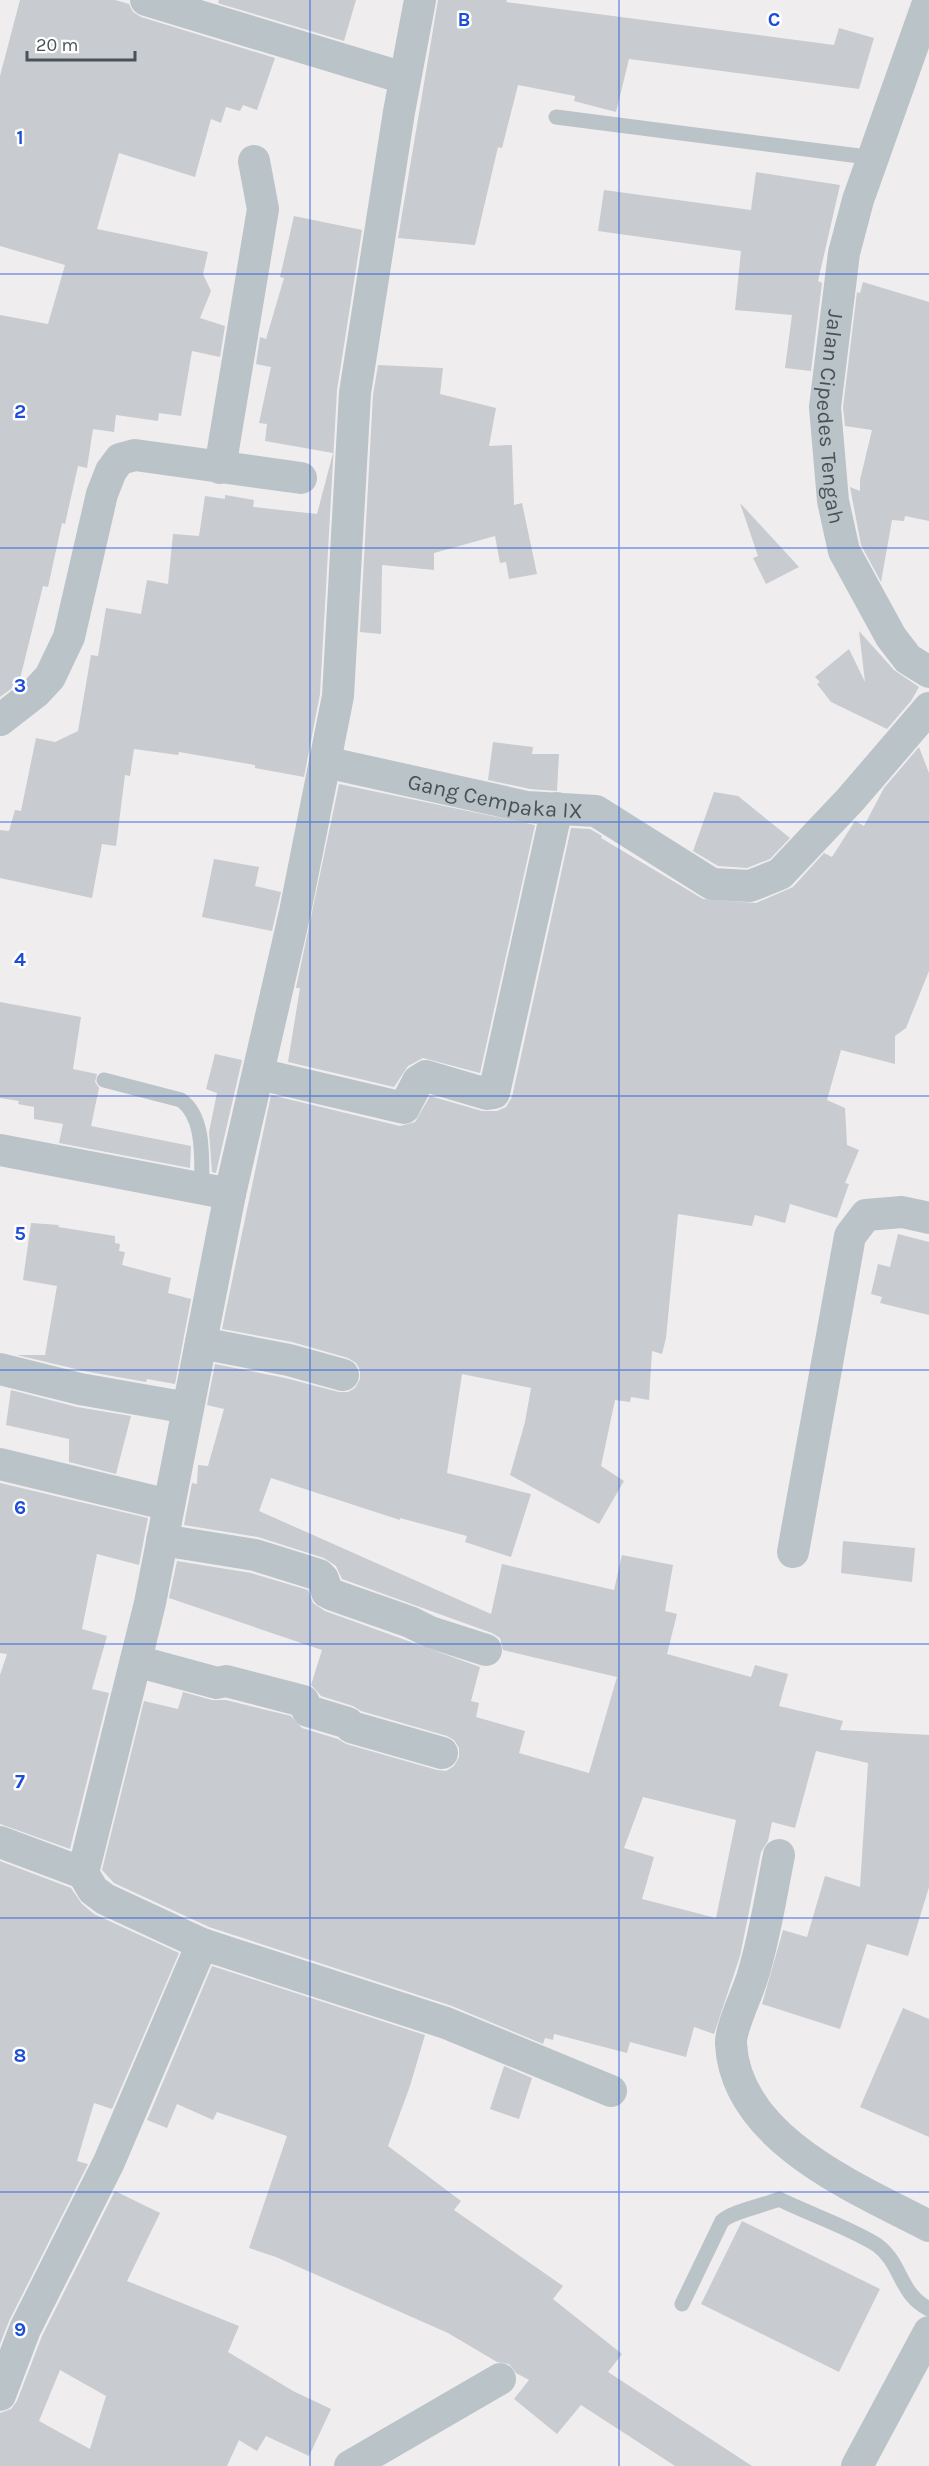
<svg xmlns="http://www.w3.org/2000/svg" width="929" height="2466" font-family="Karla,sans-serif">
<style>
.building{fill:#c8cbcf;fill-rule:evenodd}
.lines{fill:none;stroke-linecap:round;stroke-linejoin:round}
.lane{stroke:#bac3c8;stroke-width:15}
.street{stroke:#bac3c8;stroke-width:32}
.grid{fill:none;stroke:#1d4ed8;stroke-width:1.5;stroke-opacity:0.55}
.labels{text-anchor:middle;stroke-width:5;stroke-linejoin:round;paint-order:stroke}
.street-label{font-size:22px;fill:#485258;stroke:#fff}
.grid-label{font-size:20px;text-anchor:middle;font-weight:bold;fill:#1d4ed8;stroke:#fff;stroke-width:5;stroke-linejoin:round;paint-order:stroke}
</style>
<rect width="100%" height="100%" fill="#f0edee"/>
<!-- building -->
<g class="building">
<path d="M20,0H115L129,4L133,12L141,17L275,58L257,110L243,105L240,111L226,107L221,123L211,119L195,177L119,153L97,229L208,252L203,274L211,291L200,318L225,326L220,357L192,351L181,416L159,413L158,421L116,415L114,432L93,429L87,468L78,466L65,524L62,523L48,587L43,586L19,683L0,697V315L48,324L65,265L0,246V76Z"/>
<path d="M219,0H356L344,41L224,5L218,3Z"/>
<path d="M438,0H507L506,2L834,45L839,28L874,38L859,89L629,59L616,112L574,101L575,96L518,85L502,148L498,147L475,245L398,238Z"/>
<path d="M756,172L840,185L818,281L822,283L811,371L785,368L792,315L735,310L741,251L598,231L604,190L751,210Z"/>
<path d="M294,216L362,230L337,390L320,694L304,777L255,768V765L179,752L178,755L134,749L130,776L125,775L116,846L102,844L92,898L0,878V830L9,831L15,810L21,811L36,738L55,742L78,731L91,655L98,656L106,608L141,614L147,580L168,584L173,534L199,536L205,496L225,499V495L254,500L253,507L317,514L333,453L265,441L267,424L259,423L271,367L256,364L260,337L266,339L284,278L280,277Z"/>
<path d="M863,282L929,302V521L905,516L904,521L892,520L881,582L861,545L850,487L860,491V480L872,430L845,426L843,407L857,292L860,293Z"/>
<path d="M378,365L443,368L440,394L496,408L489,446L512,445L514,505L522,503L537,574L509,579L506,562L500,563L495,536L434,553V570L382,565L381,634L360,632L373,395Z"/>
<path d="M740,503L799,567L766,584L753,558L758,556Z"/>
<path d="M859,631L894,670L919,687L911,701L887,729L831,702L817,684L820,682L815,677L849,649L865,682Z"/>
<path d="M493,742L533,747L532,754H559L557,791L530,789L488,780Z"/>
<path d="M919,747L929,773V971L906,1028L895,1036V1064L841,1050L827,1100L845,1108L847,1145L859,1150L845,1183L849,1184L837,1218L790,1204L785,1223L755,1215L752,1226L678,1214L666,1338L662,1354L652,1351L649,1400L631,1397L630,1402L615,1400L601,1466L624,1481L599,1524L510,1475L525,1422L531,1388L462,1374L447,1473L531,1494L511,1557L465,1542L467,1536L400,1518V1520L271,1478L259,1511L491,1614L502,1564L614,1590L622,1555L673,1565L665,1611L677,1614L667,1654L751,1677L755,1665L788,1674L779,1706L843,1721L840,1730L929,1735V1887L908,1956L867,1944L840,2029L762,2004L783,1930L807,1937L825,1876L860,1887L868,1763L816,1751L795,1828L772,1822L768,1841L761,1852L740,1956L714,2034L694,2027L686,2057L630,2042L627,2053L554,2034L553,2040L545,2038L543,2044L452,2006L209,1927L114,1883L102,1870L144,1701L178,1709L183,1692L212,1700H226L291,1716L302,1728L338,1739L346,1744L437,1770L446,1771L454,1766L459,1757V1748L454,1740L447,1736L361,1711L353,1706L321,1696L311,1685L322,1650L169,1598L177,1561L251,1573L308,1590L313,1603L325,1611L480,1667L471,1701L479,1703L476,1717L525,1731L519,1753L589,1773L617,1677L503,1650L500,1638L492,1633L342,1579L336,1566L324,1558L258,1537L184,1525L192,1483L197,1484L198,1465L208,1466L224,1409L207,1405L215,1364L285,1378L339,1392H348L355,1388L360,1379V1370L356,1363L348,1358L292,1342L222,1329L271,1095L400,1126L415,1122L430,1096L482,1111H497L506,1107L512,1097L571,828L590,829L602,836L601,838L703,899L756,903L793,887L824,853L832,857L855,821L864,826L884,788ZM643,1797L736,1820L716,1918L642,1899L654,1857L624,1848Z"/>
<path d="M339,784L535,825L480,1073L423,1058L408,1066L394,1087L288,1062L300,988H296Z"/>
<path d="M714,792L738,796L790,838L770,859L747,868L718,866L693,851Z"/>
<path d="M214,859L259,867L255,886L281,892L272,931L202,917Z"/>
<path d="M0,1002L81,1017L73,1069L97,1074L95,1082L99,1088L91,1126L191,1146L190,1168L59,1143L63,1124L34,1119V1107L18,1104L19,1101L0,1098Z"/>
<path d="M215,1054L242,1060L216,1173L212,1172L209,1132L217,1093L206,1089Z"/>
<path d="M31,1223L59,1225L58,1227L115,1236V1243L120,1244L119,1251L125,1252L122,1265L171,1278L168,1293L191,1299L175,1384L147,1379L146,1382L84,1371L17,1355H45L57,1286L23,1280Z"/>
<path d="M898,1234L929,1242V1315L880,1303L882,1297L871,1294L878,1264L890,1267Z"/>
<path d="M11,1390L77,1407L131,1416L116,1474L69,1462V1439L6,1425Z"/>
<path d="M0,1483L148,1518L139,1565L97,1554L82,1629L107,1636L92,1689L109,1693L70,1849L0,1824V1675L7,1654L0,1653Z"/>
<path d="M843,1541L915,1548L912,1582L841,1573Z"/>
<path d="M0,1861L71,1888L82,1904L94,1914L179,1953L112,2109L94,2103L77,2161L88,2164L9,2321L0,2344Z"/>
<path d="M212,1966L425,2035L410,2086L388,2146L461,2201L454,2210L563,2286L553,2299L622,2354L608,2372L752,2466H675L581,2405L557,2434L514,2399L529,2380L516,2373L509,2364L497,2362L448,2333L276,2257L249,2248L287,2136L217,2112L213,2120L177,2104L167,2128L147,2120Z"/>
<path d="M903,2008L929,2019V2137L860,2107Z"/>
<path d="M504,2066L532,2078L519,2119L490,2109Z"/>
<path d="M115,2191L160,2213L127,2281L239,2326L228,2352L293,2391L331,2409L309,2456L266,2436L257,2451L239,2440L227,2466H0V2413L11,2409L17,2401L42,2336ZM60,2370L106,2396L90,2449L39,2421Z"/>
<path d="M742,2221L880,2289L839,2372L701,2304Z"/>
</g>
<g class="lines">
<!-- lane -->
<g class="lane">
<path d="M556,117L875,158"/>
<path d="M104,1080L181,1100C206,1118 201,1161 202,1188"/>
<path d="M682,2304L722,2221C733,2211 763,2206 779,2199C807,2213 853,2229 877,2245C902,2263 899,2294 929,2309"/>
</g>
<!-- street -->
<g class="street">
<path d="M146,0L404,78"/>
<path d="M420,0L399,112L355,393L338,696L295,912L230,1194L150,1603L83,1873L93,1890L105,1899L202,1944L446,2023L611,2091"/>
<path id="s1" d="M929,0L858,200L844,253L825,407L833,501L844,551L891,637L908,659L929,672"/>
<path d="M220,468L263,209L254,161"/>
<path d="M0,720L36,692L50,677L69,637L102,494L111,471L120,459L135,455L301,478"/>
<path id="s2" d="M325,762L527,807L596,811L712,884L750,886L780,874L850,800L929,708"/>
<path d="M259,1074L404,1108L418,1081L426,1076L487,1094L494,1093L557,808"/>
<path d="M0,1150L230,1194"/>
<path d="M201,1343L289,1360L343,1375"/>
<path d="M0,1369L80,1389L188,1408"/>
<path d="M0,1464L169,1505"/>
<path d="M162,1540L255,1555L319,1575L323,1579L327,1592L333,1595L410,1622L430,1632L486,1650"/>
<path d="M793,1552L850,1236L866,1215L902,1212L929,1218"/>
<path d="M136,1661L217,1683L226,1681L303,1701L308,1711L348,1723L351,1727L442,1753"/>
<path d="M0,1842L83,1873"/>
<path d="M779,1855C771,1895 765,1936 753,1975C748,1993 730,2028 731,2044C736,2139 856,2188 929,2226"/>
<path d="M0,2395L25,2329L109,2162L202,1944"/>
<path d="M350,2466L500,2379"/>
<path d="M857,2466L929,2332"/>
</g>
</g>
<!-- grid -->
<path class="grid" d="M310,0V2466M619,0V2466M0,274H929M0,548H929M0,822H929M0,1096H929M0,1370H929M0,1644H929M0,1918H929M0,2192H929"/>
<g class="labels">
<!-- street labels -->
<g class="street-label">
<text dy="8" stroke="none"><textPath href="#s1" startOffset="432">Jalan Cipedes Tengah</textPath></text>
<text dy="8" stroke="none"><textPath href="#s2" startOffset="174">Gang Cempaka IX</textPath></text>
</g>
</g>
<g class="grid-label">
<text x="464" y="26">B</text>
<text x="774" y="26">C</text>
<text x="20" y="144">1</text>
<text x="20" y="418">2</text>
<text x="20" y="692">3</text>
<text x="20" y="966">4</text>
<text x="20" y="1240">5</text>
<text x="20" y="1514">6</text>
<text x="20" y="1788">7</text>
<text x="20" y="2062">8</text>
<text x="20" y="2336">9</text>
</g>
<!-- scale -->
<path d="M27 51v9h108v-9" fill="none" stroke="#485258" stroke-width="3"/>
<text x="36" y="51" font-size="18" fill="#485258" stroke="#ffffff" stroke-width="4.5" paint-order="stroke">20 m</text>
</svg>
